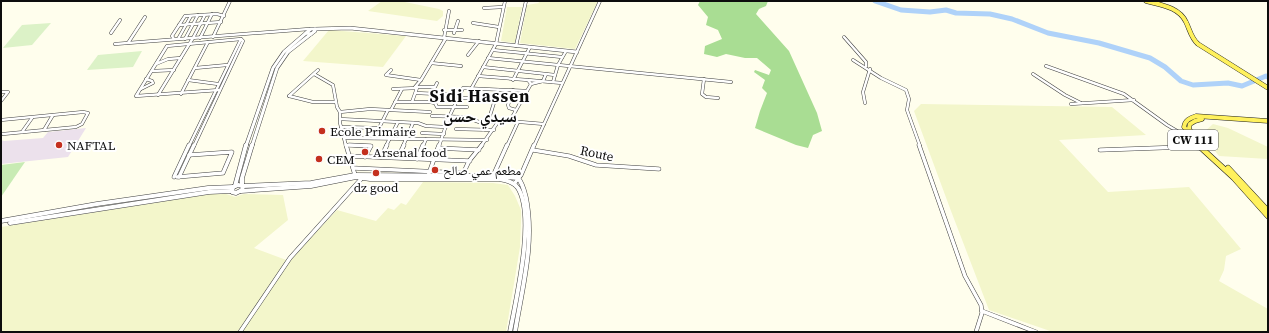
<svg xmlns="http://www.w3.org/2000/svg" width="1269" height="333" font-family="'Source Serif 4','Noto Naskh Arabic',serif">
<style>
.industrial{fill:#ece1ec}
.farmland{fill:#f3f6cb}
.green{fill:#c8ebb4}
.forest{fill:#a9dd93}
.pitch{fill:#dcf2c7}
.lines{fill:none;stroke-linecap:round;stroke-linejoin:round}
.river{stroke:#afd2f9;stroke-width:5}
.minor-far1-casing{stroke:#404040;stroke-width:3.5}
.minor-casing{stroke:#404040;stroke-width:4.5}
.tertiary-far1-casing{stroke:#404040;stroke-width:4}
.tertiary-casing{stroke:#404040;stroke-width:5}
.primary-far1-casing{stroke:#1e1e1e;stroke-width:5}
.primary-casing{stroke:#1e1e1e;stroke-width:6}
.minor-far1{stroke:#fff;stroke-width:2.5}
.minor{stroke:#fff;stroke-width:3.5}
.tertiary-far1{stroke:#fff;stroke-width:3}
.tertiary{stroke:#fff;stroke-width:4}
.primary-far1{stroke:#fff15d;stroke-width:4}
.primary{stroke:#fff15d;stroke-width:5}
.poi-dot{fill:#c4301e;stroke:#fff;stroke-width:1.5}
.labels{text-anchor:middle;stroke-width:4;stroke-linejoin:round;paint-order:stroke}
.shield{fill:#fff;stroke:#565656;stroke-width:1}
.shield-label{font-size:12px;font-weight:bold;fill:#0d0d0d}
.poi-label{font-size:13px;fill:#0d0d0d;stroke:#fff;text-anchor:start}
.street-label{font-size:13px;fill:#0d0d0d;stroke:#fff}
.district-label{font-size:17px;font-weight:bold;letter-spacing:1px;fill:#0d0d0d;stroke:#fff}
</style>
<rect width="100%" height="100%" fill="#fffeed"/>
<!-- industrial -->
<path class="industrial" d="M86,128L68,157L1,164V140L4,141L43,138L48,132Z"/>
<!-- farmland -->
<g class="farmland">
<path d="M382,1H400L439,9L443,11V16L437,21L368,11Z"/>
<path d="M538,1H598L575,49L520,43L527,5L539,3Z"/>
<path d="M507,7H522L515,43L501,41Z"/>
<path d="M329,30L406,36L383,67L303,61Z"/>
<path d="M921,104L1112,107L1146,135L1059,140L1108,192L1189,187L1241,249L1226,256L1224,270L1219,281L1268,309V332H1053L989,310L951,211L914,111Z"/>
<path d="M1213,124L1228,128L1268,147V159L1219,156L1202,134Z"/>
<path d="M423,182L493,183L508,185L515,196L521,210V221L520,247L506,332H1V227L211,194L223,193L235,197L244,194L283,195L288,220L254,248L289,261L337,210L376,221L388,208L394,210L401,203L406,205Z"/>
</g>
<!-- green -->
<path class="green" d="M25,162L1,197V165Z"/>
<!-- forest -->
<path class="forest" d="M700,1H768L766,6L759,9L756,14L789,51L817,113L822,131L813,135L808,148L796,145L755,128L760,111L767,93L762,88L765,80L754,72L755,70L769,75L771,70L757,58H745L726,54L717,57L704,54L705,46L722,39L718,30L706,25L708,17L698,5Z"/>
<!-- pitch -->
<g class="pitch">
<path d="M51,23L32,45L3,48L22,25Z"/>
<path d="M142,51L133,67L87,70L98,55Z"/>
</g>
<g class="lines">
<!-- river -->
<path class="river" d="M875,1L901,10L930,12L946,10L956,13L990,14L1012,19L1048,33L1099,43L1150,58L1165,67L1181,81L1193,85L1228,83L1242,86L1266,76L1268,77"/>
<defs>
<g id="minor-far1">
<path d="M484,8L503,7"/>
<path d="M473,23L499,27"/>
<path d="M179,25L221,22"/>
<path d="M444,30H462"/>
<path d="M111,33L120,20"/>
<path d="M454,33L458,21"/>
<path d="M213,37L230,1"/>
<path d="M844,37L866,62V66"/>
<path d="M200,38L212,14"/>
<path d="M444,38L449,11"/>
<path d="M174,39L172,36L185,16L217,14L224,16"/>
<path d="M178,39L191,16"/>
<path d="M185,39L198,15"/>
<path d="M128,43L145,17"/>
<path d="M115,44L309,29"/>
<path d="M516,46L526,1"/>
<path d="M493,50L562,57"/>
<path d="M468,55L479,41"/>
<path d="M488,58L731,82"/>
<path d="M853,60L881,78L906,90L909,99L907,110L920,146"/>
<path d="M431,63L461,66"/>
<path d="M156,64L168,59L181,58"/>
<path d="M1046,66L1124,94L1167,125L1194,141"/>
<path d="M483,67L555,75"/>
<path d="M195,68L227,65"/>
<path d="M391,70L386,75L421,80"/>
<path d="M152,71L174,70"/>
<path d="M314,74L333,85L337,107L340,112"/>
<path d="M1033,74L1065,95L1081,103"/>
<path d="M478,76L528,80L531,84"/>
<path d="M704,79L702,94L706,97L718,98"/>
<path d="M188,80L218,84"/>
<path d="M513,80L530,47"/>
<path d="M528,80L562,83"/>
<path d="M553,82L558,65L566,51"/>
<path d="M437,83L435,87H415L421,80L446,38"/>
<path d="M141,89L153,83L152,81L146,79"/>
<path d="M393,89L417,88L412,102"/>
<path d="M471,89L496,44L505,1"/>
<path d="M219,90L136,96L167,46L241,39"/>
<path d="M513,90L508,105L509,108L516,110"/>
<path d="M1,92H8L1,101"/>
<path d="M416,93L460,95"/>
<path d="M181,94L208,42"/>
<path d="M158,95L193,38L205,15"/>
<path d="M289,96L313,102H336"/>
<path d="M289,96L318,70"/>
<path d="M458,98L495,99"/>
<path d="M395,102H430L435,103L437,107H467"/>
<path d="M865,103L863,92L870,69"/>
<path d="M1071,104L1134,100"/>
<path d="M391,110L402,89"/>
<path d="M432,116L466,117L479,122H498"/>
<path d="M340,119L418,123L426,126L446,127"/>
<path d="M1,120L83,112L88,113L82,124L76,127L3,134"/>
<path d="M508,121L544,124"/>
<path d="M488,122L498,90"/>
<path d="M341,127L379,128"/>
<path d="M456,129L494,130"/>
<path d="M44,130L53,115"/>
<path d="M22,132L32,118"/>
<path d="M422,133L444,134"/>
<path d="M344,138L487,140"/>
<path d="M374,138L388,110"/>
<path d="M346,145L371,146"/>
<path d="M189,146L241,39"/>
<path d="M194,146L243,41L241,39"/>
<path d="M346,146L340,123V112L370,109L430,112"/>
<path d="M386,146L398,122"/>
<path d="M403,146L413,123"/>
<path d="M423,146L426,139"/>
<path d="M439,146L449,117L463,88L527,91"/>
<path d="M481,146L498,122L511,119L531,84L543,81L546,74"/>
<path d="M507,146L518,122"/>
<path d="M534,146L600,1"/>
</g>
<g id="minor">
<path d="M346,145L355,175"/>
<path d="M349,145L371,146L365,157"/>
<path d="M919,145L965,276L981,305L982,313L976,332"/>
<path d="M438,148L479,150"/>
<path d="M533,150L569,156L596,165L659,169"/>
<path d="M1100,150L1184,147L1200,148"/>
<path d="M401,151L404,145"/>
<path d="M349,156L470,161"/>
<path d="M381,157L387,145"/>
<path d="M417,159L423,145"/>
<path d="M353,168L463,173"/>
<path d="M428,176L439,145"/>
<path d="M462,176L469,161L482,145"/>
<path d="M493,176L507,145"/>
<path d="M174,177L189,145"/>
<path d="M177,177L223,173L232,152L189,155"/>
<path d="M179,177L194,145"/>
<path d="M514,184L521,175L534,145"/>
<path d="M982,311L1036,332"/>
<path d="M240,332L290,258L362,178"/>
</g>
<g id="tertiary-far1">
<path d="M311,29H315V31L311,34L306,33Z"/>
<path d="M315,29L350,28L577,52"/>
<path d="M246,146L273,68L284,52L306,33"/>
<path d="M252,146L277,68L288,52L311,34"/>
</g>
<g id="tertiary">
<path d="M238,185L243,186L242,190L236,193L232,192L233,187Z"/>
<path d="M242,185V178L252,145"/>
<path d="M235,186L246,145"/>
<path d="M243,186L311,183L355,175L493,176L518,178C523,184 524,190 526,198C535,243 522,288 515,332"/>
<path d="M241,191L311,186L356,177L370,179H499C506,180 514,182 518,188C536,217 516,299 510,332"/>
<path d="M1,221L97,204L208,188L233,187"/>
<path d="M10,223L209,192L231,191"/>
</g>
<g id="primary-far1">
<path d="M1146,1C1161,5 1179,7 1186,22C1190,30 1191,38 1198,44L1268,88"/>
<path d="M1192,135L1189,128L1190,124L1195,121L1202,119"/>
<path d="M1200,146L1184,127C1185,120 1190,118 1196,116L1268,121"/>
</g>
<g id="primary">
<path d="M1198,145L1234,178L1268,216"/>
<path d="M1228,168L1268,211"/>
</g>
</defs>
<!-- minor-far1 casing -->
<use href="#minor-far1" class="minor-far1-casing"/>
<!-- minor casing -->
<use href="#minor" class="minor-casing"/>
<!-- tertiary-far1 casing -->
<use href="#tertiary-far1" class="tertiary-far1-casing"/>
<!-- tertiary casing -->
<use href="#tertiary" class="tertiary-casing"/>
<!-- primary-far1 casing -->
<use href="#primary-far1" class="primary-far1-casing"/>
<!-- primary casing -->
<use href="#primary" class="primary-casing"/>
<!-- minor-far1 -->
<use href="#minor-far1" class="minor-far1"/>
<!-- minor -->
<use href="#minor" class="minor"/>
<!-- tertiary-far1 -->
<use href="#tertiary-far1" class="tertiary-far1"/>
<!-- tertiary -->
<use href="#tertiary" class="tertiary"/>
<!-- primary-far1 -->
<use href="#primary-far1" class="primary-far1"/>
<!-- primary -->
<use href="#primary" class="primary"/>
</g>
<!-- markers -->
<g class="poi-dot">
<circle cx="322" cy="131" r="4"/>
<circle cx="59" cy="145" r="4"/>
<circle cx="365" cy="152" r="4"/>
<circle cx="319" cy="159" r="4"/>
<circle cx="435" cy="170" r="4"/>
<circle cx="376" cy="173" r="4"/>
</g>
<g class="labels">
<!-- shield labels -->
<rect class="shield" x="1168" y="130" width="50" height="20" rx="3"/>
<g class="shield-label">
<text x="1193" y="144">CW 111</text>
</g>
<!-- poi labels -->
<g class="poi-label">
<text x="330" y="136">Ecole Primaire</text>
<text x="67" y="150">NAFTAL</text>
<text x="373" y="157">Arsenal food</text>
<text x="327" y="164">CEM</text>
<text x="443" y="175">مطعم عمي صالح</text>
<text x="376" y="192" text-anchor="middle">dz good</text>
</g>
<!-- street labels -->
<g class="street-label">
<text transform="translate(597 153) rotate(12)" y="5">Route</text>
</g>
<!-- district labels -->
<g class="district-label">
<text x="480" y="102">Sidi Hassen<tspan x="480" dy="20">سيدي حسن</tspan></text>
</g>
</g>
<!-- border -->
<rect width="1269" height="333" fill="none" stroke="#0d0d0d" stroke-width="4"/>
</svg>
